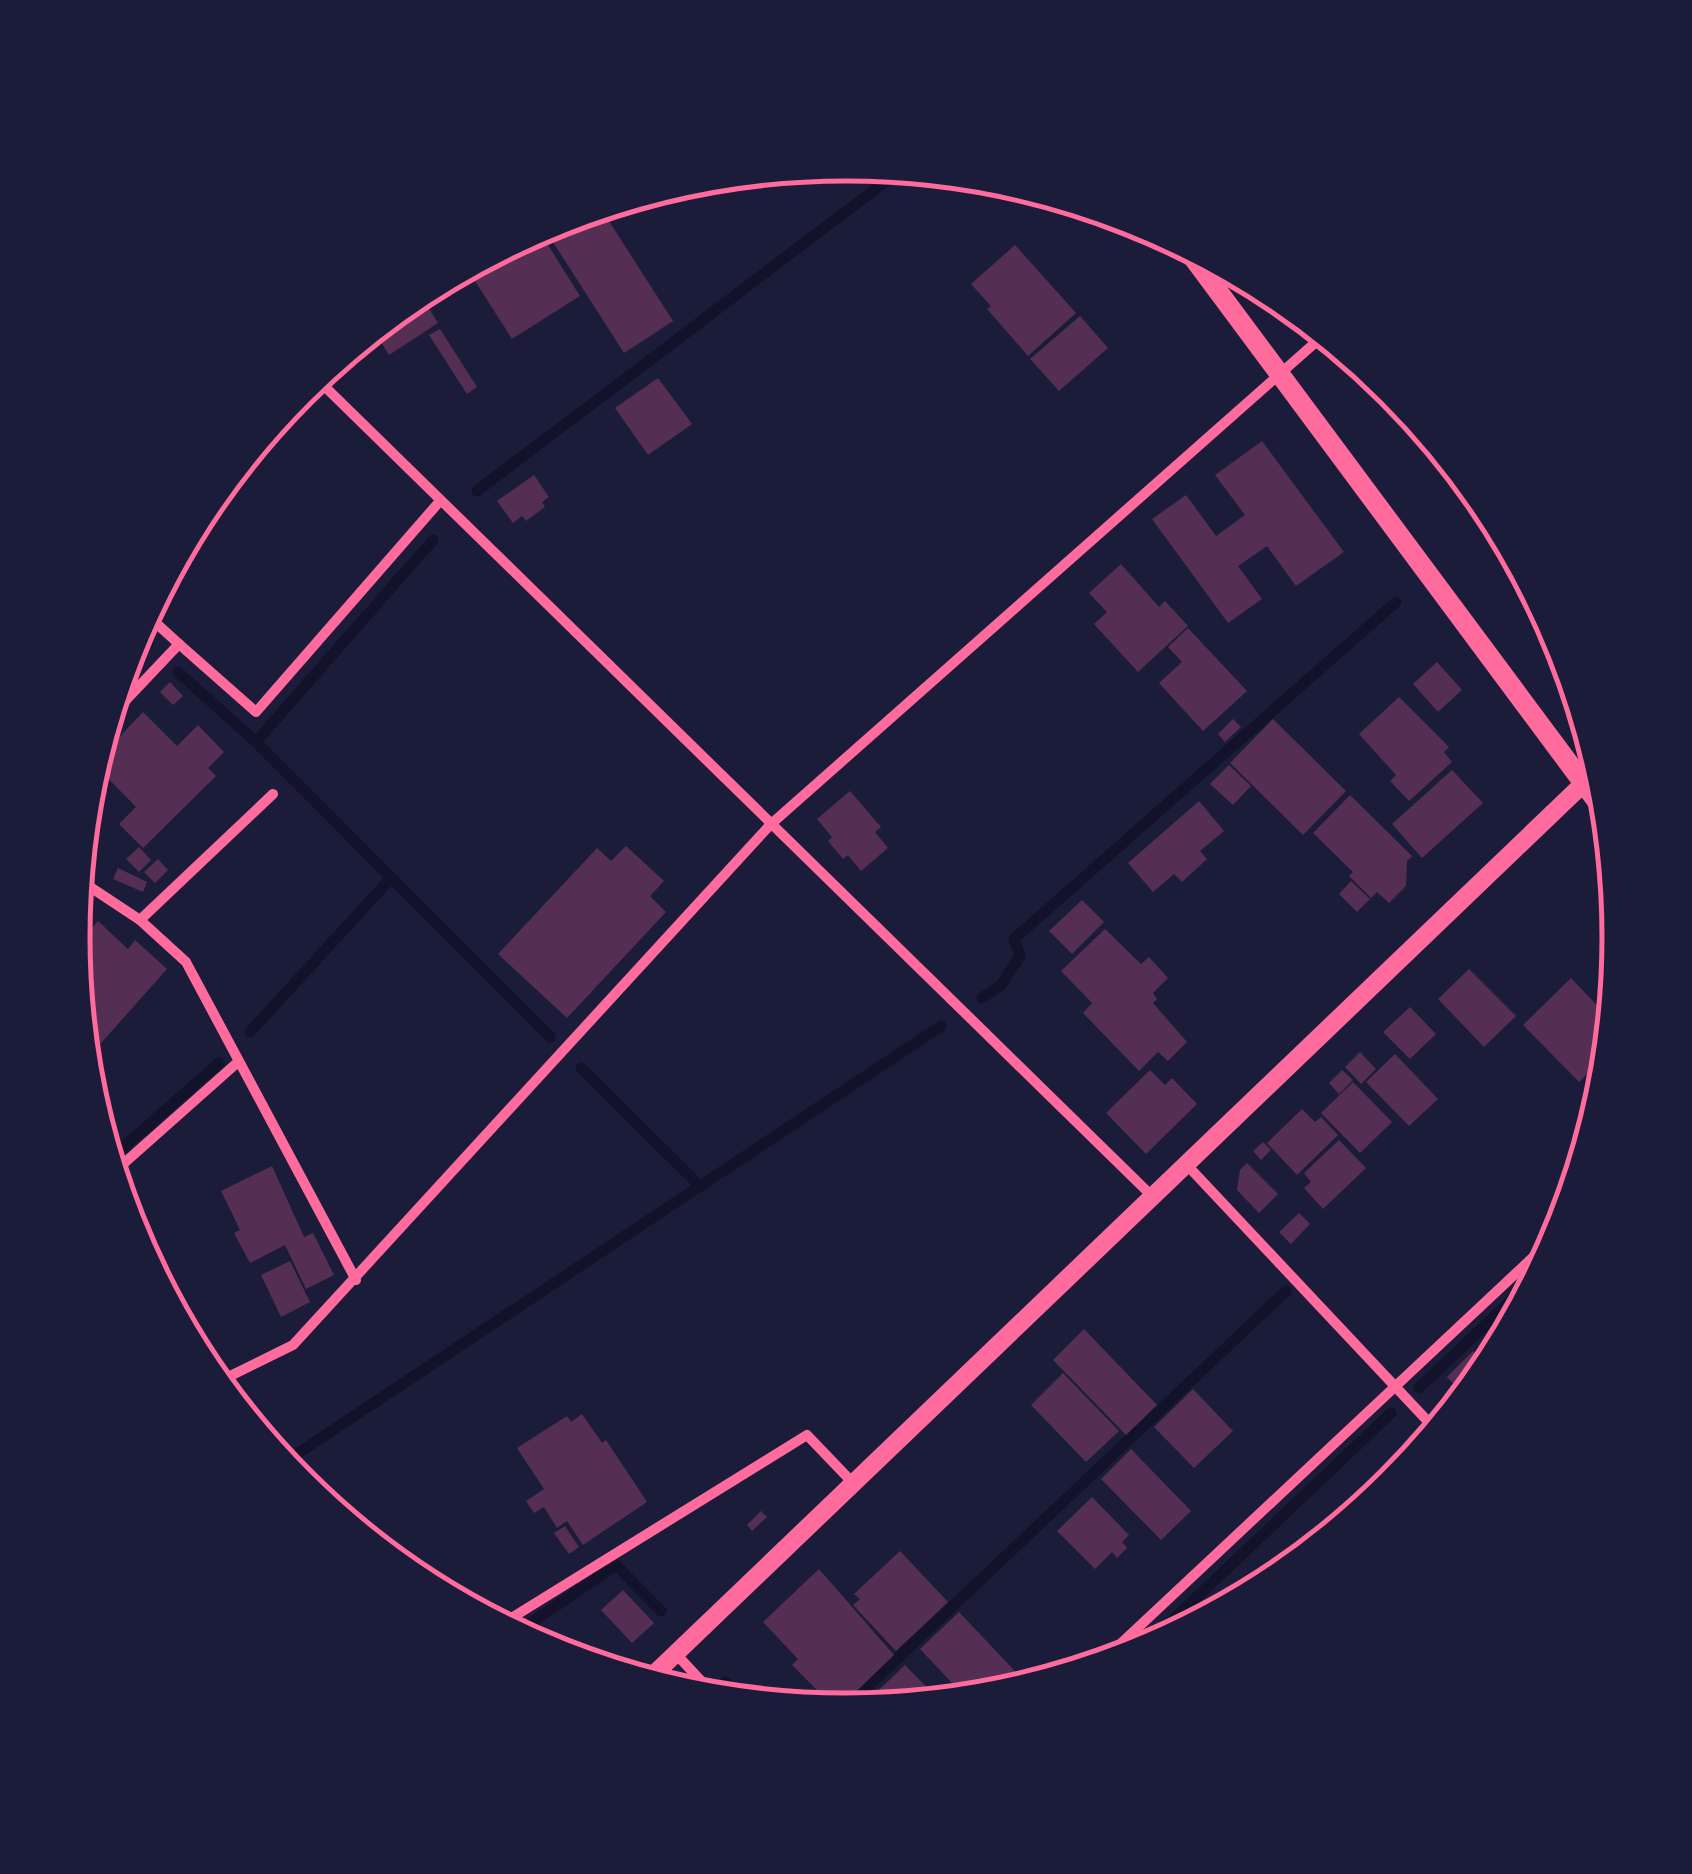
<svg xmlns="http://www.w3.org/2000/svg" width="1692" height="1874" font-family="'Playfair Display',serif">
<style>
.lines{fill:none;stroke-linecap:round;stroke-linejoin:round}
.stream{stroke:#12122b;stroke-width:11}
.building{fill:#542f53}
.minor{stroke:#ff6b9d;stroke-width:10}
.tertiary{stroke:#ff6b9d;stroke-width:18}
.secondary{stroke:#ff6b9d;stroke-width:20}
.rim{fill:none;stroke:#ff6b9d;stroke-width:5}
</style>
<rect width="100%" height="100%" fill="#1b1b3a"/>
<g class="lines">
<!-- stream -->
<g class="stream">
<path d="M477,491L902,169"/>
<path d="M136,633L148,644"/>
<path d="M178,672L256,742L433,540"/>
<path d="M117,689L129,675"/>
<path d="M256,742L550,1037"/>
<path d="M982,998L1001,985L1020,956L1014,939L1396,602"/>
<path d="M250,1032L391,878"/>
<path d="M581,1068L700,1186"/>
<path d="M109,1160L219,1063"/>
<path d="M1419,1388L1538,1275"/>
<path d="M282,1464L941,1026"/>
<path d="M516,1633L616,1565L661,1611"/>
<path d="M1138,1653L1391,1413"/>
<path d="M726,1682L743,1700"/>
<path d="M843,1710L1286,1291"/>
</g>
</g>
<!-- building -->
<g class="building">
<path d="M600,207L673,321L624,353L551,239Z"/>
<path d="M538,229L580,296L512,339L466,267Z"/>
<path d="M1015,245L1076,313L1028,356L987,309L991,306L971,284Z"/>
<path d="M419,292L438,323L389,355L373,329Z"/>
<path d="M1080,316L1108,348L1059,391L1030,359Z"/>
<path d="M440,329L477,387L467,394L429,335Z"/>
<path d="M658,378L692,424L648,455L615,408Z"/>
<path d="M1419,422L1451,461L1448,463L1414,426Z"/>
<path d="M1262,441L1344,552L1296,586L1267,546L1238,566L1262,599L1228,623L1152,519L1186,495L1216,536L1245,515L1215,475Z"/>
<path d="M534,475L549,497L542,502L545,507L526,521L522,516L513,523L497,501Z"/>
<path d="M1121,564L1159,607L1165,601L1188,626L1138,672L1094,624L1107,612L1089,593Z"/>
<path d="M1521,566L1541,604L1540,605L1511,576Z"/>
<path d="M1188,628L1247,691L1203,731L1159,683L1182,662L1168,647Z"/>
<path d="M1437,662L1462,690L1438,712L1413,684Z"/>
<path d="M170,682L183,696L173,705L160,692Z"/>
<path d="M1399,697L1449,747L1444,752L1452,762L1409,801L1390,781L1396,775L1359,734Z"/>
<path d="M143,712L177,746L198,725L224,752L208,768L216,776L143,848L119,824L136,807L94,764Z"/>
<path d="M1233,719L1241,727L1225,742L1218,734Z"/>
<path d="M1273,719L1346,791L1303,835L1230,763Z"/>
<path d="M1229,765L1251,786L1233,805L1210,784Z"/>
<path d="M1452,770L1483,803L1422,858L1392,824Z"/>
<path d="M850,791L881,827L875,832L888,848L861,871L848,855L843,859L828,841L832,837L817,819Z"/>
<path d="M1350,795L1412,856L1407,861L1406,886L1389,903L1377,892L1371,898L1349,876L1353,872L1313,833Z"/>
<path d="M1199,801L1224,831L1200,851L1207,859L1182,882L1174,874L1153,892L1128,863Z"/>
<path d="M626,846L664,881L650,896L666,912L567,1018L498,954L597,848L611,861Z"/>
<path d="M139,847L151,860L139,872L126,859Z"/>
<path d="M158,859L168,870L155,883L144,872Z"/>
<path d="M118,868L147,882L143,892L113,879Z"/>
<path d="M1351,881L1370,899L1357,912L1339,894Z"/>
<path d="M76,898L88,909L78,921L74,918Z"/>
<path d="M1082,900L1104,922L1072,954L1049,931Z"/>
<path d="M98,921L128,949L135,940L167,969L94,1051L83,1041L81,1023L96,1005L78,988L74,948Z"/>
<path d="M1105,929L1141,964L1149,957L1168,978L1153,993L1157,999L1153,1003L1187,1042L1168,1061L1158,1052L1139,1071L1083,1013L1092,1003L1061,971Z"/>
<path d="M1469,969L1516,1016L1484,1047L1438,999Z"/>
<path d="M1571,978L1611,1020L1607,1060L1605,1057L1579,1082L1523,1025Z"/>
<path d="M1410,1007L1436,1034L1410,1059L1383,1032Z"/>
<path d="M1360,1052L1376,1069L1361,1084L1345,1067Z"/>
<path d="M1395,1054L1438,1099L1409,1126L1366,1082Z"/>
<path d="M1150,1070L1165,1085L1172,1078L1197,1104L1146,1154L1106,1113Z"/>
<path d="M1342,1070L1353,1080L1339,1094L1329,1083Z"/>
<path d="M1353,1082L1392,1122L1360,1153L1321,1113Z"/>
<path d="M1302,1109L1315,1122L1321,1117L1338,1135L1297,1175L1267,1143Z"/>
<path d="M1339,1140L1366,1168L1323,1209L1304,1188L1311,1182L1304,1173Z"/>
<path d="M1263,1142L1271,1150L1261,1160L1253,1151Z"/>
<path d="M1247,1163L1278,1194L1259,1213L1237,1190L1240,1170Z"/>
<path d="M272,1166L304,1237L313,1233L334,1275L306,1289L285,1245L250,1263L234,1233L240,1230L221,1191Z"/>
<path d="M1299,1213L1310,1224L1291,1244L1279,1232Z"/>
<path d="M290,1261L310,1302L281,1317L261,1275Z"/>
<path d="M1084,1329L1157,1405L1126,1435L1053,1360Z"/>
<path d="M1473,1351L1488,1368L1465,1396L1447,1377Z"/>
<path d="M1063,1373L1119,1431L1086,1462L1031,1405Z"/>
<path d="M1193,1389L1233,1431L1194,1468L1154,1427Z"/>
<path d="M582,1414L602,1443L606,1440L647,1502L583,1545L567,1521L557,1528L544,1507L534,1513L526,1501L544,1489L517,1448L567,1416L571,1422Z"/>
<path d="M1131,1449L1191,1511L1161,1540L1101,1479Z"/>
<path d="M1092,1497L1129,1535L1122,1542L1127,1548L1117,1558L1112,1552L1095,1569L1057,1531Z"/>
<path d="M761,1511L767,1517L752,1531L747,1525Z"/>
<path d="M565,1526L579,1547L569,1554L554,1533Z"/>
<path d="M900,1551L948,1602L896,1651L853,1605L860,1599L854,1594Z"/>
<path d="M819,1569L894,1655L837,1710L829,1709L815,1695L819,1692L792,1665L798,1659L763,1622Z"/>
<path d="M623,1590L654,1623L632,1643L601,1610Z"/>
<path d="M959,1612L1029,1686L996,1696L967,1699L920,1649Z"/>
<path d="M905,1665L940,1701L859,1709Z"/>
</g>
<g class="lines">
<!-- minor -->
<g class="minor">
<path d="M315,377L1153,1197"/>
<path d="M179,644L256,712L440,501"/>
<path d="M108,719L179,644L146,614"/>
<path d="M78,879L140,920L186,962L356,1280"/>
<path d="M140,920L273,794"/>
<path d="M1186,1164L1437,1431"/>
<path d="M113,1173L238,1062"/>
<path d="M216,1383L293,1345L770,825L1325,334"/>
<path d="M500,1625L807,1435L853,1483"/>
<path d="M676,1654L717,1698"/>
<path d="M1098,1665L1561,1231"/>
</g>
<!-- tertiary -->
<path class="tertiary" d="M647,1681L1583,784"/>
<!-- secondary -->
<path class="secondary" d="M1183,244L1608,816"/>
</g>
<!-- crop -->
<path d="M0 0H1692V1874H0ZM90 937a756 756 0 1 1 1512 0a756 756 0 1 1-1512 0Z" fill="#1b1b3a" fill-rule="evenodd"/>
<path class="rim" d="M90 937a756 756 0 1 1 1512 0a756 756 0 1 1-1512 0Z"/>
</svg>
